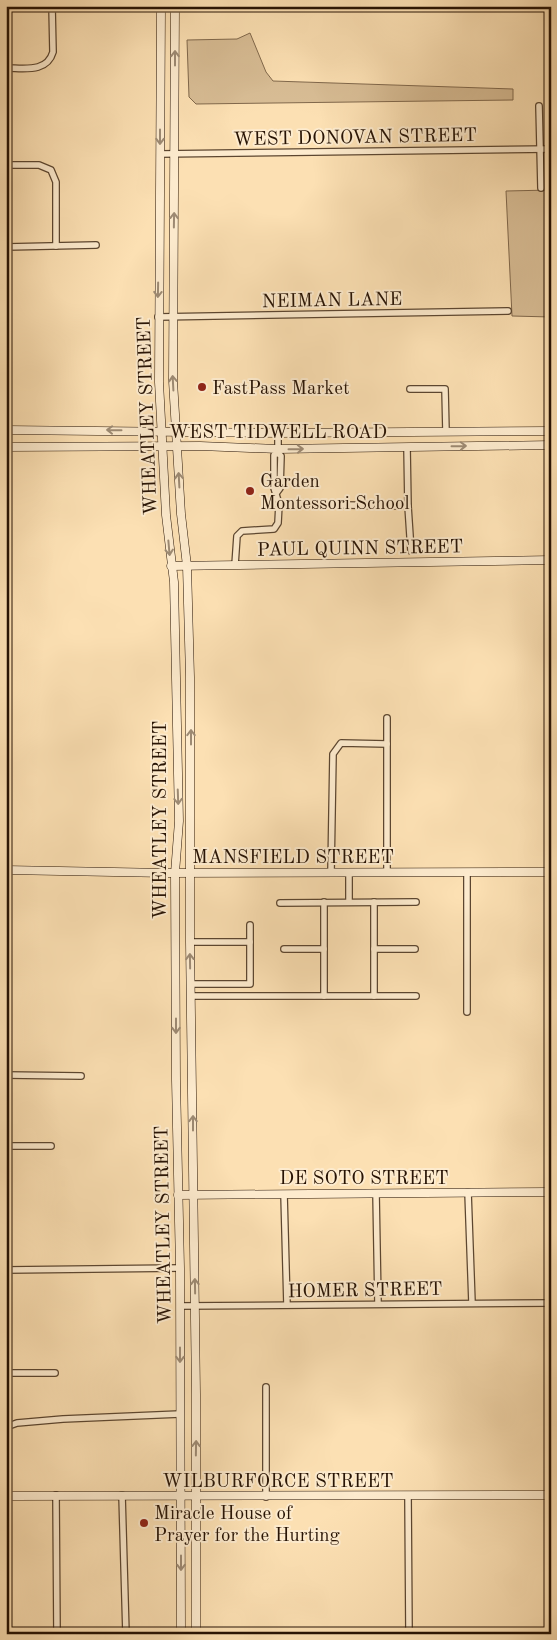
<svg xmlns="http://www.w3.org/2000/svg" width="557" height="1640" font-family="'Old Standard TT',serif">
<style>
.green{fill:#d8bd95;stroke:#80684c}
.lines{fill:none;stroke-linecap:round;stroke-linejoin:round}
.street-casing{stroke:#5c4630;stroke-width:8}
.secondary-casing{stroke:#271304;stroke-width:9}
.street{stroke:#fdebce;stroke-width:5.5}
.secondary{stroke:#fdebce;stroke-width:8}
.oneway{stroke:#9d8a73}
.poi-dot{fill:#8f2418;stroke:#fdebce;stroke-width:2}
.labels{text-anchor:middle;stroke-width:4;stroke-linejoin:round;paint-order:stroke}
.street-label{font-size:19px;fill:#271304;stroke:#fdebce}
.poi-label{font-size:19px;fill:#271304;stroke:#fdebce;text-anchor:start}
</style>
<rect width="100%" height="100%" fill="#fce0b3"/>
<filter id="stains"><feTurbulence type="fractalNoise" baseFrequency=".004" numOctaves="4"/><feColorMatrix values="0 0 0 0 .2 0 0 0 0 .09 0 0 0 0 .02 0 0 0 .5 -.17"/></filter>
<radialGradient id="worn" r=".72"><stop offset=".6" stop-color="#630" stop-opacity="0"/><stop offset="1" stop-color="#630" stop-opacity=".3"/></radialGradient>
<!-- green -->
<g class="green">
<path d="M250,33L266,72L273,81L513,89V100L196,104L189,97L187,40L237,39Z"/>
<path d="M551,190V317L512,316L506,191Z"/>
</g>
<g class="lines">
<defs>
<g id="street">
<path d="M6,68C24,68 47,73 53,52L52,6"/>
<path d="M539,106L541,188"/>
<path d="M160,154L551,149"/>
<path d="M6,165H39L51,170L56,182V246"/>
<path d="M6,247L96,245"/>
<path d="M158,317L508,311"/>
<path d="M410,389H445L446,432"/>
<path d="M278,453L274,455V488L279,504L408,506L407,447"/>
<path d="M277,492L280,488L281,456L278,453V433"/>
<path d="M408,506L411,551"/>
<path d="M235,565L237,536L242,531L274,529L278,523L279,504"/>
<path d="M387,718V872"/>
<path d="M331,872L333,754L341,743L387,744"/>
<path d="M349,872V902"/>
<path d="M467,872V1012"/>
<path d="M374,902V996"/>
<path d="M280,903L416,902"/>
<path d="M190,942H250"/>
<path d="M284,949H324"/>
<path d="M374,949H415"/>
<path d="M191,984H250V925"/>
<path d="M191,996H416"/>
<path d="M324,996V902"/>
<path d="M6,1075L81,1076"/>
<path d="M6,1146H51"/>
<path d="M468,1192L472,1303"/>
<path d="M376,1193L378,1304"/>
<path d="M284,1194L287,1305"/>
<path d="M6,1270L180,1268"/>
<path d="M180,1306L551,1303"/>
<path d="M6,1373H55"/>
<path d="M266,1387V1497"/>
<path d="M6,1427L17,1423L63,1419L180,1414"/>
<path d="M56,1495L57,1634"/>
<path d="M122,1495L126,1634"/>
<path d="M408,1496L409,1633"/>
</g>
<g id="secondary">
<path d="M161,6L159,382L166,515L174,582L179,821L175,873L176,1080L180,1268L181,1634"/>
<path d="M175,6L173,381L181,514L187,566L190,677V942L196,1394V1634"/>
<path d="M6,430L278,433L551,431"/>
<path d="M6,447L200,446L278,449L551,445"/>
<path d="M171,566L551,560"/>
<path d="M6,870L167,873L551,872"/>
<path d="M178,1195L551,1192"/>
<path d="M6,1496L551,1495"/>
</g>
</defs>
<!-- street casing -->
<use href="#street" class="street-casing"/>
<!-- secondary casing -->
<use href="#secondary" class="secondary-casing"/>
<!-- street -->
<use href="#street" class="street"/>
<!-- secondary -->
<use href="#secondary" class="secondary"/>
</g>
<!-- one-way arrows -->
<defs><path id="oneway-shaft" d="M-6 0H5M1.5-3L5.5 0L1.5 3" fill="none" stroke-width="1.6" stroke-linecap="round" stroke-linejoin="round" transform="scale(1.25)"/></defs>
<g class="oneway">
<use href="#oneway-shaft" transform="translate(175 58) rotate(-90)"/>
<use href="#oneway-shaft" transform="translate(160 137) rotate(90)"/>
<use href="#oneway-shaft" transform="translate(174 220) rotate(-89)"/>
<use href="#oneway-shaft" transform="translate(158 290) rotate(91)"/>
<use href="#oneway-shaft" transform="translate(173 383) rotate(-93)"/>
<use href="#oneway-shaft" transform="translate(114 430) rotate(-179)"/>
<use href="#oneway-shaft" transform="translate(459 446) rotate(-1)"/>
<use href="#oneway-shaft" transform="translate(296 449) rotate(-1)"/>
<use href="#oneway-shaft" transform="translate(179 480) rotate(-93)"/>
<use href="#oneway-shaft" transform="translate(169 548) rotate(85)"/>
<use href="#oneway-shaft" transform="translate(191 737) rotate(-90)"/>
<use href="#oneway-shaft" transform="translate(178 797) rotate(88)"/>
<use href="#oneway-shaft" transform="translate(190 961) rotate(-91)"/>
<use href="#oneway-shaft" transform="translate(176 1026) rotate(90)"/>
<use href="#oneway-shaft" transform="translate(193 1123) rotate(-90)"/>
<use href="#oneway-shaft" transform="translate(195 1286) rotate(-91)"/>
<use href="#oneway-shaft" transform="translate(180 1355) rotate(90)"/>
<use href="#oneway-shaft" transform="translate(196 1448) rotate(-89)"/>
<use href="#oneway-shaft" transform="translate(181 1563) rotate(90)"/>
</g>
<!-- markers -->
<g class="poi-dot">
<circle cx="202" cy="387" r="5"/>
<circle cx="250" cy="491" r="5"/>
<circle cx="144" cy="1523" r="5"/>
</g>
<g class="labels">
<!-- street labels -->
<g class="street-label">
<text transform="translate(355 136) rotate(-1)" y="7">WEST DONOVAN STREET</text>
<text transform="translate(332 299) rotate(-1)" y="7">NEIMAN LANE</text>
<text transform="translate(146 416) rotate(-92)" y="7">WHEATLEY STREET</text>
<text x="278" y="438">WEST TIDWELL ROAD</text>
<text transform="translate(360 547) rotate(-1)" y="7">PAUL QUINN STREET</text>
<text transform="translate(159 820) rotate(-90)" y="7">WHEATLEY STREET</text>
<text x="293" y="863">MANSFIELD STREET</text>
<text x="364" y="1184">DE SOTO STREET</text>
<text transform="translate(162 1225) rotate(-91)" y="7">WHEATLEY STREET</text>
<text transform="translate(365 1289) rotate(-1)" y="7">HOMER STREET</text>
<text x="278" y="1487">WILBURFORCE STREET</text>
</g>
<!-- poi labels -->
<g class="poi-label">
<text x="212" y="394">FastPass Market</text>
<text x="260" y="487">Garden<tspan x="260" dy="22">Montessori School</tspan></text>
<text x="154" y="1519">Miracle House of<tspan x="154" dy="22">Prayer for the Hurting</tspan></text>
</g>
</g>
<!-- margin -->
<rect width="557" height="1640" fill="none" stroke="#fce0b3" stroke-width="25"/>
<rect x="8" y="8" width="542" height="1625" fill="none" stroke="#271304" stroke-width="2.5"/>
<rect x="12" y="12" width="532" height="1615" fill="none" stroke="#271304"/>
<rect width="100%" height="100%" filter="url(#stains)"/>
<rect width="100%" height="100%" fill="url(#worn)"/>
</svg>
